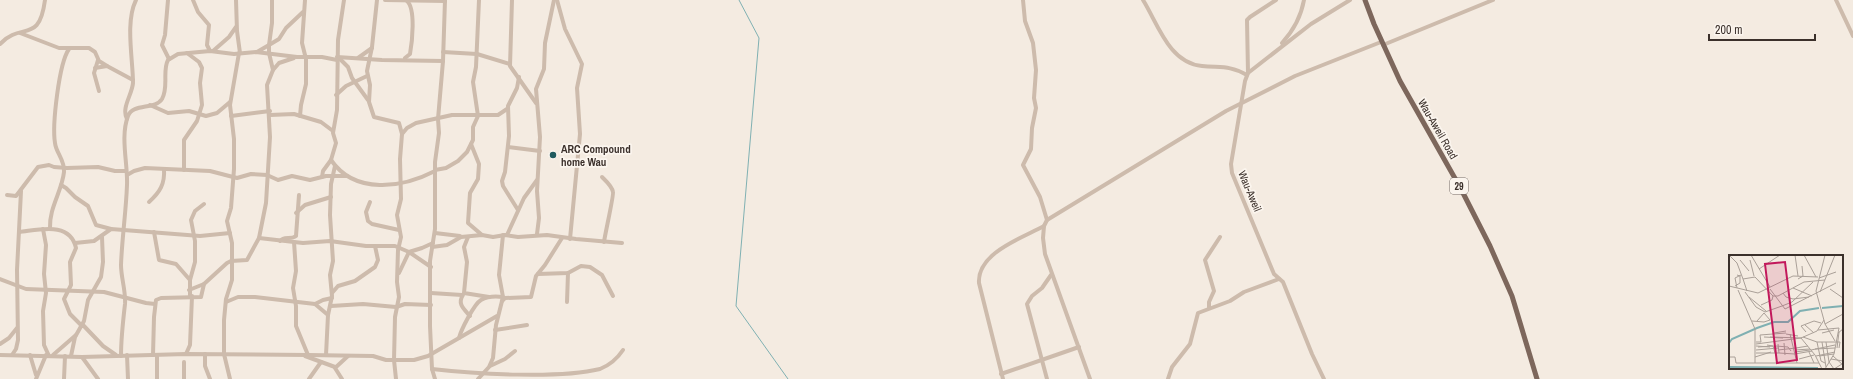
<svg xmlns="http://www.w3.org/2000/svg" width="1853" height="379" font-family="'Archivo Narrow',sans-serif">
<style>
.lines{fill:none;stroke-linecap:round;stroke-linejoin:round}
.stream{stroke:#7fb0b2;stroke-width:1}
.minor{stroke:#cdbbac;stroke-width:4}
.major{stroke:#7d675c;stroke-width:5}
.poi-dot{fill:#1f5a5e;stroke:#fbf5ee;stroke-width:1.5}
.labels{text-anchor:middle;stroke-width:3.5;stroke-linejoin:round;paint-order:stroke}
.shield{fill:#fbf5ee;stroke:#756b66;stroke-width:1}
.shield-label{font-size:10px;font-weight:bold;fill:#3b302b}
.street-label{font-size:11px;fill:#3b302b;stroke:#fbf5ee}
.poi-label{font-size:11px;font-weight:bold;fill:#3b302b;stroke:#fbf5ee;text-anchor:start}
.inset-river{fill:none;stroke:#7fb0b2;stroke-width:2}
.inset-road{fill:none;stroke:#aaa098;stroke-width:1}
.view{fill:#c2185b;fill-opacity:0.15;stroke:#c2185b;stroke-width:2}
.inset-edge{fill:none;stroke:#3b302b;stroke-width:2}
</style>
<rect width="100%" height="100%" fill="#f4ebe1"/>
<g class="lines">
<!-- stream -->
<path class="stream" d="M739,0L759,38L736,306L788,379"/>
<!-- minor -->
<g class="minor">
<path d="M168,0L165,35L162,45L169,59"/>
<path d="M193,0L198,12L209,25L207,45L210,51"/>
<path d="M236,0L237,31L240,53"/>
<path d="M377,0L372,47L367,71L370,85L369,102L374,117L399,123L402,134L400,159L401,199L397,215L401,237L398,250L397,282L399,297L395,317L394,360L396,379"/>
<path d="M385,0L445,1"/>
<path d="M512,0L510,66L536,103"/>
<path d="M557,0L565,29L582,64L577,88L580,134L570,239"/>
<path d="M1023,0L1025,21L1033,43L1036,70L1034,98L1036,108L1032,128L1031,149L1023,165L1040,197L1047,220"/>
<path d="M1143,0C1158,24 1169,63 1202,66C1221,68 1229,65 1247,75"/>
<path d="M1836,0L1853,36"/>
<path d="M20,33L59,48H89L95,52L99,61L107,66"/>
<path d="M1282,43C1294,30 1301,17 1304,0"/>
<path d="M0,44C22,21 39,45 45,0"/>
<path d="M1383,45L1493,0"/>
<path d="M213,51L229,37L236,27"/>
<path d="M257,52L269,45L272,23V0"/>
<path d="M443,52L477,54L510,64"/>
<path d="M337,57L382,60L443,61"/>
<path d="M338,57L348,67L352,78L368,100"/>
<path d="M358,58L372,48"/>
<path d="M405,58L410,54C412,43 416,9 407,1"/>
<path d="M98,60L94,73L99,91"/>
<path d="M95,68L107,66L133,80"/>
<path d="M273,70L279,63L294,58"/>
<path d="M1248,73L1247,20L1250,17L1276,0"/>
<path d="M336,95L346,86L367,76"/>
<path d="M150,105L168,113L189,111L206,116L217,113L230,102"/>
<path d="M270,115L294,114L321,122L333,131"/>
<path d="M231,116L270,111"/>
<path d="M300,116L301,105L306,84V59L302,43L305,0"/>
<path d="M127,119C121,108 132,95 133,83C133,59 125,22 136,0"/>
<path d="M402,134L407,128L416,123L452,115H498L507,109"/>
<path d="M471,144L479,164L478,179L470,193L468,223L482,235"/>
<path d="M508,147L540,151"/>
<path d="M331,160C355,195 402,188 435,171"/>
<path d="M184,170V140L197,121L202,105L200,83L202,68L199,62L187,53"/>
<path d="M435,170L446,168L458,161L467,152L473,140V127L478,116L473,82L476,67L479,0"/>
<path d="M127,175L134,171L145,168L210,171L237,178L251,174L267,175L278,180L292,176L310,180L326,176H347"/>
<path d="M322,177L323,171L331,160L336,143L333,133L337,110L338,40L344,0"/>
<path d="M602,177C606,181 612,186 613,192C614,195 605,234 604,242"/>
<path d="M61,185L66,188L75,197L88,206L96,225L111,229"/>
<path d="M7,195L16,196L38,167L49,165L54,167L67,168L98,167L115,171H126"/>
<path d="M149,202C160,192 165,184 164,169"/>
<path d="M370,202L366,212L368,221L372,224L399,230"/>
<path d="M518,210L503,186L502,181L505,172L509,136L508,106L517,88L519,77"/>
<path d="M296,213L305,205L331,197"/>
<path d="M1044,226L1043,238L1045,254L1090,379"/>
<path d="M50,228C49,208 62,191 64,172C65,160 56,153 55,143C52,125 59,63 69,49"/>
<path d="M43,229L46,245L44,274L46,293L43,311L44,345L49,356"/>
<path d="M19,232C39,230 70,221 76,248L70,262L71,285L64,299L70,314L82,326"/>
<path d="M154,232L159,260L176,264L190,280"/>
<path d="M435,233L460,236"/>
<path d="M537,234L539,218L537,191L540,137L536,89L544,69L545,43L554,0"/>
<path d="M507,235L524,198L537,180"/>
<path d="M468,237L464,247L467,262L464,293L489,297"/>
<path d="M259,238L303,243L330,241L366,246H395L409,252L422,248L433,243"/>
<path d="M280,241C284,236 291,240 296,236L299,195"/>
<path d="M294,242L296,271L293,288L296,306V326L308,355"/>
<path d="M75,243L94,241L111,229L200,236L230,233"/>
<path d="M432,247L447,245L461,237L482,235L493,237L505,235L518,237L547,235L576,239L622,243"/>
<path d="M399,273L409,252L431,267"/>
<path d="M538,274L568,273L581,266L590,267L602,275L613,296"/>
<path d="M0,279L26,289L104,292L146,303L155,304"/>
<path d="M189,290L204,284L227,263L231,261L247,260L259,238L266,203L270,137L267,85L273,70L269,53V45L279,39L286,28L303,12"/>
<path d="M332,293L338,286L355,281L375,267L378,260L375,246"/>
<path d="M431,293L462,295"/>
<path d="M463,295C457,304 464,309 470,316"/>
<path d="M190,296V280L195,262V241L191,220L195,211L204,204"/>
<path d="M502,301L505,298L531,297L536,276L545,265L562,238"/>
<path d="M226,302L238,297H255L315,304L328,315"/>
<path d="M567,302L568,273"/>
<path d="M315,304L323,300L332,298"/>
<path d="M331,306L363,304L396,307L405,304L431,305"/>
<path d="M1209,308V302L1214,291L1205,260L1220,237"/>
<path d="M83,325L103,346L116,355"/>
<path d="M495,330L527,325"/>
<path d="M459,338C461,330 474,304 481,300C488,296 496,296 503,297"/>
<path d="M0,344L9,338L17,328"/>
<path d="M186,354L190,345L192,296"/>
<path d="M205,354V366L210,379"/>
<path d="M0,355L82,357L186,354L308,355L373,356L386,360H414L428,356L497,316"/>
<path d="M12,355L16,349L18,340L17,270L21,191"/>
<path d="M30,355L36,375"/>
<path d="M53,355L76,335"/>
<path d="M127,355L128,379"/>
<path d="M153,355L154,317L156,300L161,298L201,297L204,284"/>
<path d="M157,355V379"/>
<path d="M326,355L328,315L332,296L330,275L333,261L330,215L331,184L335,166"/>
<path d="M71,356L75,337L84,321L88,300L101,277L103,262L102,237"/>
<path d="M121,356C121,338 123,321 125,304C126,291 121,278 121,265C122,238 126,212 127,185C128,164 120,137 128,116C133,103 155,110 162,99C169,87 162,71 168,60L178,54L210,51L234,54L256,52L297,57H322L337,60"/>
<path d="M305,356L335,367"/>
<path d="M82,357L98,379"/>
<path d="M490,366L505,359L515,351"/>
<path d="M432,369C476,374 559,379 600,369C610,365 617,359 623,350"/>
<path d="M1001,374L1079,347"/>
<path d="M36,379L46,355"/>
<path d="M64,379L65,356"/>
<path d="M184,379V362"/>
<path d="M230,379L224,354V320L226,299L232,280V243L227,221L231,208L234,169V139L230,105L239,53"/>
<path d="M309,379L321,362"/>
<path d="M342,379L335,368L348,356"/>
<path d="M435,379L432,369L430,326V261L435,229V162L439,133L438,119L443,61L445,0"/>
<path d="M478,379L489,367L493,358L496,325L503,297L499,275L503,235"/>
<path d="M1003,379L979,283C977,253 1022,238 1044,226L1047,220L1226,111L1295,76L1381,42"/>
<path d="M1047,379L1027,304L1032,296L1042,288L1051,275"/>
<path d="M1168,379L1172,367L1190,344L1198,313L1230,301L1244,292L1279,279"/>
<path d="M1324,379L1312,354L1283,282L1274,274L1232,173L1231,164L1245,81L1248,73L1311,24L1350,0"/>
</g>
<!-- major -->
<path class="major" d="M1365,0L1374,24L1400,81L1461,189L1490,246L1512,296L1537,379"/>
</g>
<!-- markers -->
<circle class="poi-dot" cx="553" cy="155" r="4"/>
<g class="labels">
<!-- shield labels -->
<rect class="shield" x="1450" y="178" width="18" height="16" rx="3"/>
<g class="shield-label">
<text x="1459" y="190">29</text>
</g>
<!-- street labels -->
<g class="street-label">
<text transform="translate(1438 129) rotate(60)" y="4">Wau-Aweil Road</text>
<text transform="translate(1250 191) rotate(67)" y="4">Wau-Aweil</text>
</g>
<!-- poi labels -->
<g class="poi-label">
<text x="561" y="153">ARC Compound<tspan x="561" dy="13">home Wau</tspan></text>
</g>
</g>
<!-- overview -->
<g transform="translate(1729 255)">
<rect width="114" height="114" fill="#f4ebe1"/>
<path class="inset-river" d="M93,53L114,51M0,88L3,84L28,73L45,67H59L71,56L90,53M0,112L89,113"/>
<path class="inset-road" d="M0,0L8,8L14,24L26,22L44,41H49L75,27L96,25M22,0L41,32M66,0L69,21M75,0L87,22M96,0L87,36L96,69L106,86M11,5L20,16M21,5L25,21M30,14L51,0M90,23L107,17M14,24L18,36M69,24L74,21L73,11M0,31L29,38L64,21L89,22M6,31L11,28V21L8,20M8,33L6,23L12,20M64,33L83,41M41,34L56,54L107,28M101,34L114,43M9,35L26,74V108H90M16,37L27,52L36,57M91,37L106,0M54,38L57,42L64,44L80,42M20,42L37,56M32,50L43,45L44,41M53,51L63,47L84,27M36,57L53,51M23,66L35,67L41,65L35,58L28,66M96,69L114,59M76,70L85,78M89,75L110,73L109,78M77,77L72,71L85,66L92,68M45,78L57,76M93,78L105,75M57,79L69,81M61,79L68,108M31,80L57,78M35,82L54,83M41,82L73,83M74,82L88,87H111L110,93M27,87H32L31,80M88,87L92,106L96,108M93,87L97,112M97,87L100,107M55,88L56,100M27,89L72,83M49,89L50,98L66,99M38,90L44,91L46,98M27,91L41,92M47,91L59,92L62,96M29,92L45,91M67,93L79,91M108,93L110,77M86,94L106,93M27,95L49,93M49,95L67,93M66,95L81,94M82,95L106,90M66,97L81,95M80,97L85,108M27,98H50M66,99L83,96M87,101L106,97M90,101L105,99M104,101L114,110M0,102H6L7,108H26M26,102L42,97M70,104L85,100M102,104L114,106M100,107L105,114L113,109M93,114L86,100L72,83L88,76L95,65M96,114L105,99L109,78L114,74"/>
<path class="view" d="M56,7L68,105L48,108L36,9Z"/>
<rect width="114" height="114" class="inset-edge"/>
</g>
<!-- scale -->
<path d="M1709 34v6h106v-6" fill="none" stroke="#3b302b" stroke-width="2"/>
<text x="1715" y="34" font-size="12" fill="#3b302b" stroke="#fbf5ee" stroke-width="3" paint-order="stroke">200 m</text>
</svg>
